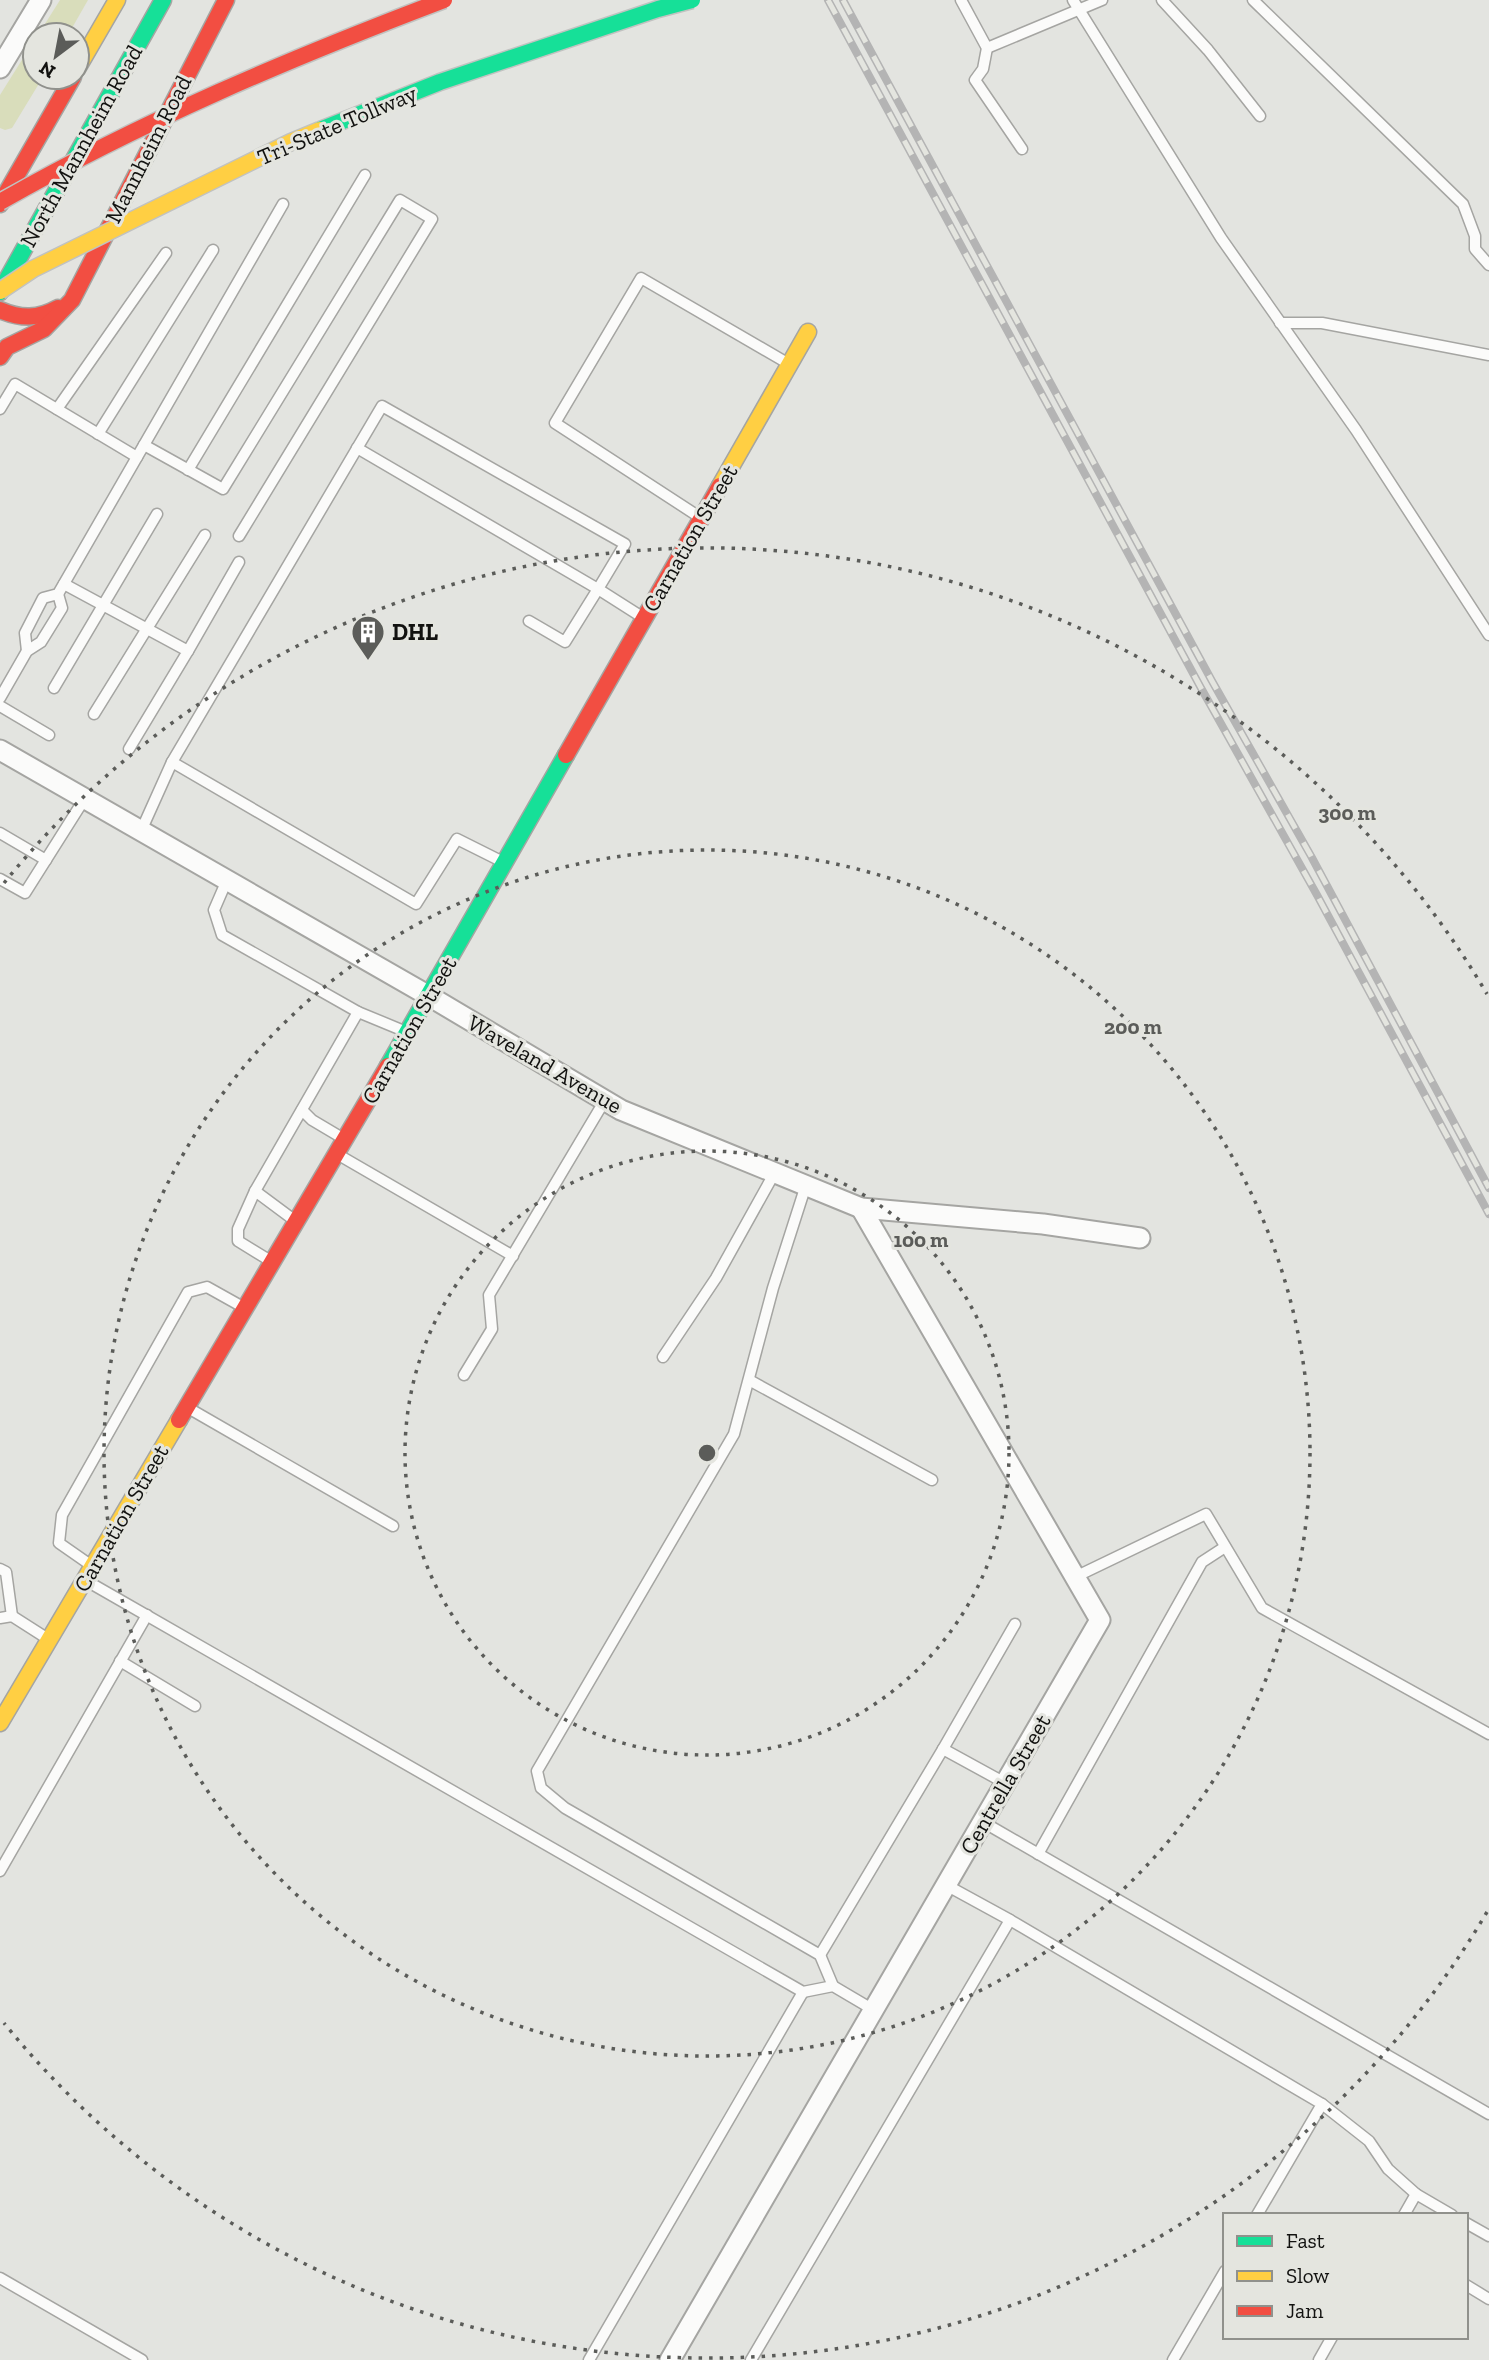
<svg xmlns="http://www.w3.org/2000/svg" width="1489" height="2360" font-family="'Zilla Slab',serif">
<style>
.green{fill:#d9ddbb}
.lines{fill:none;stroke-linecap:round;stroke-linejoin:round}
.lane-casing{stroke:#a5a5a2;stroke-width:13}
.street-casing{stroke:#a5a5a2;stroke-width:23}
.fast-casing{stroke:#a5a5a2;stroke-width:19}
.slow-casing{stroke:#a5a5a2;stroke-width:19}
.jam-casing{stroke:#a5a5a2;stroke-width:19}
.lane{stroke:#fbfbfa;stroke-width:10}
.street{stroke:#fbfbfa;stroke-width:19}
.fast{stroke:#16e098;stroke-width:16}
.slow{stroke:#ffcf43;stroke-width:16}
.jam{stroke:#f24e42;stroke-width:16}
.rail-casing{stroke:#b4b4b4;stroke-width:8}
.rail{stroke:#e4e5df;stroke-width:5;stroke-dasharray:16;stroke-linecap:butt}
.fast-bridge-casing{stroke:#c1c2c0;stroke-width:19;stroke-linecap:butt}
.slow-bridge-casing{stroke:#c1c2c0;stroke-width:19;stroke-linecap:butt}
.jam-bridge-casing{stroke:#c1c2c0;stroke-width:19;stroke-linecap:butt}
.fast-bridge{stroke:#16e098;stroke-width:16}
.slow-bridge{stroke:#ffcf43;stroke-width:16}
.jam-bridge{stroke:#f24e42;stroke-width:16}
.ring{fill:none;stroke:#5b5c59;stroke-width:3.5;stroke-dasharray:3.5 7}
.labels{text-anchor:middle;stroke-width:6;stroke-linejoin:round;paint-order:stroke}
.street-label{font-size:23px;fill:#121210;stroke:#e4e5df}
.poi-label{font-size:23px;font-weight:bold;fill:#121210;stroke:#e4e5df;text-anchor:start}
.centre{fill:#5b5c59;stroke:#e4e5df;stroke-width:3.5}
.ring-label{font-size:21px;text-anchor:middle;font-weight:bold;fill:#5b5c59;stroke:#e4e5df;stroke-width:6;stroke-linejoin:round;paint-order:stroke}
</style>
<rect width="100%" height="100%" fill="#e3e4e0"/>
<!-- green -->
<g class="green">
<path d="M60,0H88L68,35H38Z"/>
<path d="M35,39V77H43L12,128L5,130L0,128V95Z"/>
</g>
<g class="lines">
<defs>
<g id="lane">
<path d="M961,0L987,48L983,69L975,80L1022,149"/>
<path d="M1073,0L1221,238L1356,430L1489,635"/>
<path d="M1162,0L1208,50L1260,116"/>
<path d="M1253,0L1463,204L1475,236V249L1489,265"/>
<path d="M987,48L1102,0"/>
<path d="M1280,323H1322L1489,355"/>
<path d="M0,409L15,384L137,457"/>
<path d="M57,409L166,253"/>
<path d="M98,434L213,250"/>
<path d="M144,445L223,489L400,200L432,219L239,536"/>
<path d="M357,448L598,589L565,642L529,621"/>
<path d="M188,470L365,175"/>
<path d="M701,518L555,423L641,278L789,364"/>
<path d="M64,584L188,651L129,749"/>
<path d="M27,651L25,633L43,598L58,594L283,204"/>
<path d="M188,651L239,562"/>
<path d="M54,688L157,514"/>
<path d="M0,698L27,651L41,642L62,608L58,594"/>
<path d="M0,706L49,735"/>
<path d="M94,714L205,535"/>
<path d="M172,762L382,406L625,544L598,589L642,617"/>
<path d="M141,831L172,762L416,904L457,839L501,861"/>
<path d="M0,833L46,860"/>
<path d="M0,879L25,893L85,798"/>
<path d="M227,880L214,910L222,935L358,1012L404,1031"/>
<path d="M302,1110L312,1120L344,1139"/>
<path d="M337,1154L513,1256"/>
<path d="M806,1185L773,1288L734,1434L537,1771L541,1788L565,1808L820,1955L833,1986"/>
<path d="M255,1191L294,1220"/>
<path d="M269,1260L238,1241V1229L255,1191L358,1012"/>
<path d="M663,1357L716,1278L775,1172"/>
<path d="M464,1375L492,1329L489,1295L605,1100"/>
<path d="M749,1380L932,1480"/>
<path d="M190,1409L393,1526"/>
<path d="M92,1566L59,1543L62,1515L188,1292L207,1287L241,1306"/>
<path d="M0,1569L6,1572L12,1616"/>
<path d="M1075,1577L1206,1514L1262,1608L1489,1734"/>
<path d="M85,1580L803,1992L833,1986L872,2009"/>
<path d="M0,1618L12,1616L48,1639"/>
<path d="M120,1661L195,1706"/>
<path d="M943,1749L1005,1783"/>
<path d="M983,1822L1489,2114"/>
<path d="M1038,1854L1202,1562L1225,1547"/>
<path d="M0,1871L147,1615"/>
<path d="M946,1885L1010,1920L1322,2104L1257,2215"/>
<path d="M820,1955L943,1749L1015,1624"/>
<path d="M1322,2104L1369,2141L1388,2169L1416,2194L1452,2215"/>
<path d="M1404,2215L1416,2194"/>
<path d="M1466,2223L1489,2236"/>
<path d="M0,2278L142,2360"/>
<path d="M1466,2285L1489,2299"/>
<path d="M589,2360L803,1992"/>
<path d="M751,2360L1010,1920"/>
<path d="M1173,2360L1225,2271"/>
<path d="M1319,2360L1332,2337"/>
</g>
<g id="street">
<path d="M0,68L41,0"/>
<path d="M0,750L429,996L621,1110L861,1208L1043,1224L1140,1238"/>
<path d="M670,2360L1100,1620L861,1208"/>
</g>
<g id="fast">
<path d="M0,292L163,0"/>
<path d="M388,1066L566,755"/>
</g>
<g id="slow">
<path d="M77,69L117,0"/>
<path d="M720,486L808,332"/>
<path d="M0,1723L179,1420"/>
</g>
<g id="jam">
<path d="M0,204L73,77"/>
<path d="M0,310C21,319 38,319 58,308"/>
<path d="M0,357L7,347L44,329L72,300L226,0"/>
<path d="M566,755L720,486"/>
<path d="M179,1420L388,1066"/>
</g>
</defs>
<!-- lane casing -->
<use href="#lane" class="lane-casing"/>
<!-- street casing -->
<use href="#street" class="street-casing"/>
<!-- fast casing -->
<use href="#fast" class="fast-casing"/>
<!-- slow casing -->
<use href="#slow" class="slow-casing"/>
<!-- jam casing -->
<use href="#jam" class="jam-casing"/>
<!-- lane -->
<use href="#lane" class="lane"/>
<!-- street -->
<use href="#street" class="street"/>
<!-- fast -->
<use href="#fast" class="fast"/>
<!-- slow -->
<use href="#slow" class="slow"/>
<!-- jam -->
<use href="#jam" class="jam"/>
<defs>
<g id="rail">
<path d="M828,0L1201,688L1317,895L1489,1214"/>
<path d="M843,0L1212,681L1311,856L1489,1188"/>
</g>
</defs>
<!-- rail casing -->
<use href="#rail" class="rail-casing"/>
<!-- rail -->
<use href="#rail" class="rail"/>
<defs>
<path id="fast-bridge" d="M320,130L440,82L658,9L692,0"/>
<path id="slow-bridge" d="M0,291L33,269L291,142L320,130"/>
<path id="jam-bridge" d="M0,202C142,121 291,58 444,0"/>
</defs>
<!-- fast-bridge casing -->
<use href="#fast-bridge" class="fast-bridge-casing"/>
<!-- slow-bridge casing -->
<use href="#slow-bridge" class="slow-bridge-casing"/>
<!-- jam-bridge casing -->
<use href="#jam-bridge" class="jam-bridge-casing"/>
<!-- fast-bridge -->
<use href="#fast-bridge" class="fast-bridge"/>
<!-- slow-bridge -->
<use href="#slow-bridge" class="slow-bridge"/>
<!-- jam-bridge -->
<use href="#jam-bridge" class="jam-bridge"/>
</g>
<!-- distance rings -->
<g class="ring">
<circle cx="707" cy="1453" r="302"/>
<circle cx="707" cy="1453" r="603"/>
<path d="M1487 1912A905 905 0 0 1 4 2023M4 883A905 905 0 0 1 1487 994"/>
</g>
<!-- icons -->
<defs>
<symbol id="building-pin" viewBox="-11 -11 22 30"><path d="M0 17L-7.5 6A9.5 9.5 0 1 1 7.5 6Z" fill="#5b5c59" stroke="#e4e5df"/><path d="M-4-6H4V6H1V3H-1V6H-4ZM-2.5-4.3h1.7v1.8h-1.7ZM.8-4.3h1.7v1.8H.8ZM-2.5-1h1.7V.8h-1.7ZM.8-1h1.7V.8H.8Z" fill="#fff"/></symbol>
</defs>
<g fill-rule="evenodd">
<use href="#building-pin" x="349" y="613" width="38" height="52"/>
</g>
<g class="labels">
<!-- street labels -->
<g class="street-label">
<text transform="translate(337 125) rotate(-23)" y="8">Tri-State Tollway</text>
<text transform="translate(81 146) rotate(-61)" y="8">North Mannheim Road</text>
<text transform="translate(148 149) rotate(-63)" y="8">Mannheim Road</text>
<text transform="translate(690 538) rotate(-60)" y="8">Carnation Street</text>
<text transform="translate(409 1030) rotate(-60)" y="8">Carnation Street</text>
<text transform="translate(545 1064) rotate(30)" y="8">Waveland Avenue</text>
<text transform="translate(121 1518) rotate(-60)" y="8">Carnation Street</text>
<text transform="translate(1005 1784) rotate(-60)" y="8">Centrella Street</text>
</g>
<!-- poi labels -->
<g class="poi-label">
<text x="392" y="640">DHL</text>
</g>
</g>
<circle cx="707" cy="1453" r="10" class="centre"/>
<g class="ring-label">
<text x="1347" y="820">300 m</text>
<text x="1133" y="1034">200 m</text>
<text x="921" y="1247">100 m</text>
</g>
<!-- legend -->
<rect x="1223" y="2213" width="245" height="126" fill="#e4e5df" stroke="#90918c" stroke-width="2"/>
<rect x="1237" y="2236" width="35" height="10" fill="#16e098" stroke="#90918c" stroke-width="2"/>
<text x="1286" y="2248" font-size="21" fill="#121210">Fast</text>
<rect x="1237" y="2271" width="35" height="10" fill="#ffcf43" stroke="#90918c" stroke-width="2"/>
<text x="1286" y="2283" font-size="21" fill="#121210">Slow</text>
<rect x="1237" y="2306" width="35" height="10" fill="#f24e42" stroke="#90918c" stroke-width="2"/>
<text x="1286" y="2318" font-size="21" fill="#121210">Jam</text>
<!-- north arrow -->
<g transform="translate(56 56) rotate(212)"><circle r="33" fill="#e4e5df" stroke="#90918c" stroke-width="2"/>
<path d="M0-5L12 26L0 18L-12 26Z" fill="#5b5c59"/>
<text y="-10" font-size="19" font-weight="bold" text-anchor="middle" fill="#121210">N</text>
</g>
</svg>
